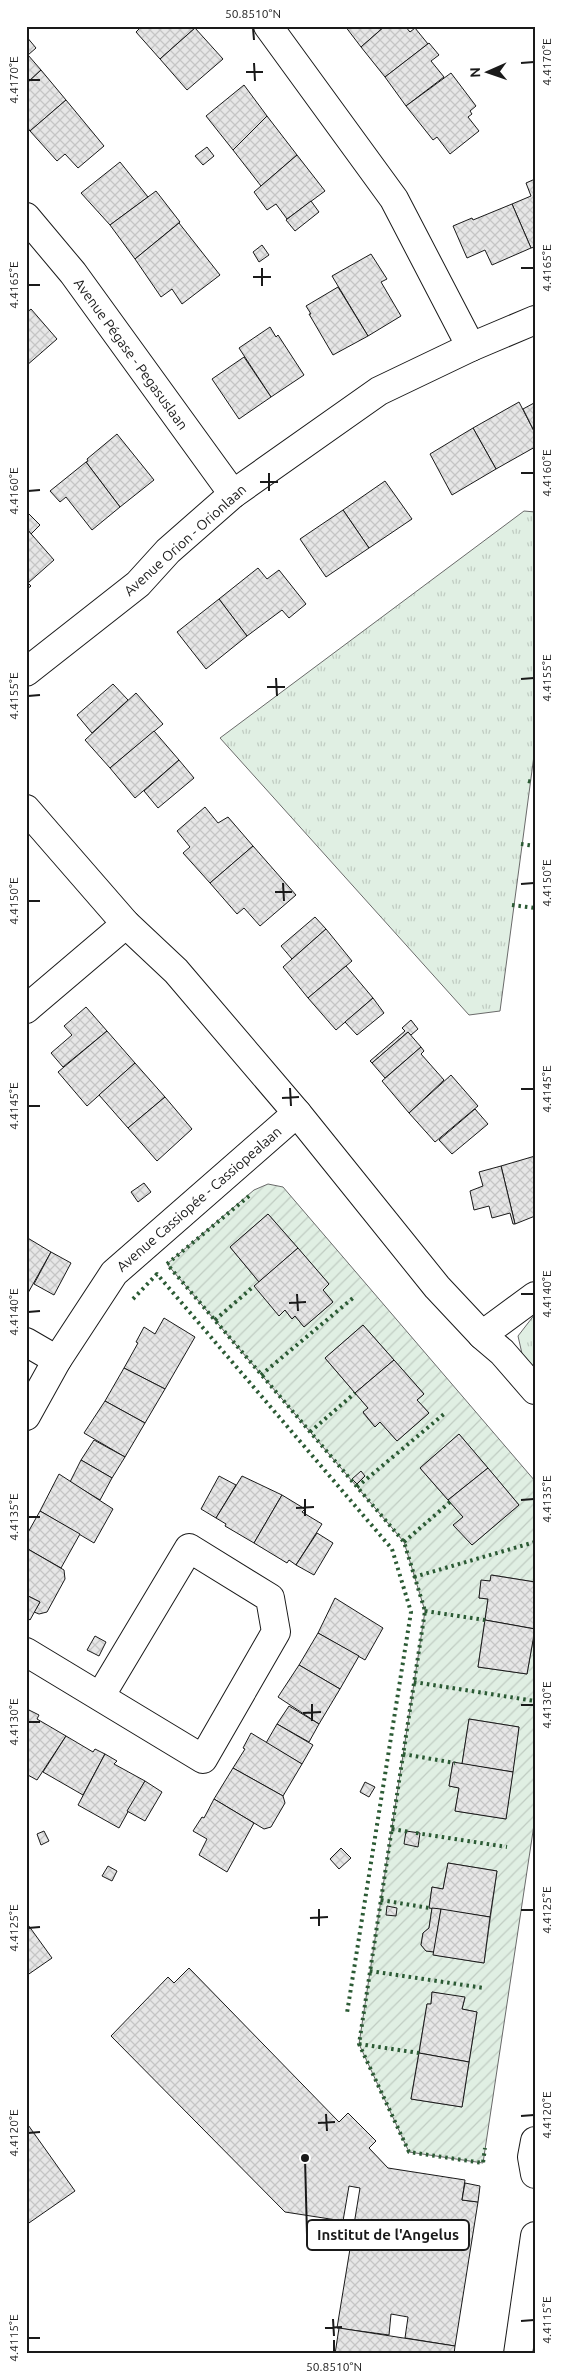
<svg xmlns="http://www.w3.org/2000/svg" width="561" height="2380" font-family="Ubuntu,sans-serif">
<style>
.park{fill:url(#park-tufts);stroke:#6a6a6a}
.garden{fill:url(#garden-furrows);stroke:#6a6a6a;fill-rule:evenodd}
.building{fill:url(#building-cross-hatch);stroke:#1a1a1a}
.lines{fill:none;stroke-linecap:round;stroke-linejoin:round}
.street-casing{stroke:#1a1a1a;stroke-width:30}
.street{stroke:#fff;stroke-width:28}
.hedge{stroke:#2b5a34;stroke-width:4;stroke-dasharray:2.5 4;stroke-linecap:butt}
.ticks{fill:none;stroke:#1a1a1a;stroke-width:2}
.labels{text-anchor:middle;stroke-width:4;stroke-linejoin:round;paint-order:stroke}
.street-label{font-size:14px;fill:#1a1a1a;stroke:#fff}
.leader{fill:none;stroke:#1a1a1a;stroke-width:2}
.callout-dot{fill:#1a1a1a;stroke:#fff;stroke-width:2}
.callout{fill:#fff;stroke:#1a1a1a;stroke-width:2}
.callout-label{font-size:15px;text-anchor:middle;font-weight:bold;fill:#1a1a1a}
.neatline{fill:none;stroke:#1a1a1a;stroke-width:2}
.ticks-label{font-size:12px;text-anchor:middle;fill:#1a1a1a}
</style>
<defs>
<pattern id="park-tufts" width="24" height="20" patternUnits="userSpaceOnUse" patternTransform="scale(1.25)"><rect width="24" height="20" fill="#e0efe3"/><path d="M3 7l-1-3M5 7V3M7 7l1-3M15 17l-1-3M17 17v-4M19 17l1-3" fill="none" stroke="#c0ccc2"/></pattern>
<pattern id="garden-furrows" width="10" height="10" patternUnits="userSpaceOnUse" patternTransform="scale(1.25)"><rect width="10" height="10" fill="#e0efe3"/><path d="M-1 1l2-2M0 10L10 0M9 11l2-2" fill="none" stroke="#c0ccc2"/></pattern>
<pattern id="building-cross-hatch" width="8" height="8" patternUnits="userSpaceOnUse" patternTransform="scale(1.25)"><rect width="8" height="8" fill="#e6e6e6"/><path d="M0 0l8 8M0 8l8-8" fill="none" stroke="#c5c5c5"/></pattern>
</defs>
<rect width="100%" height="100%" fill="#fff"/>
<!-- park -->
<g class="park">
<path d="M524,511L535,512V748L500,1011L469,1015L220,738Z"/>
<path d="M535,1314V1372L523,1358L518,1336Z"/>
</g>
<!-- garden -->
<path class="garden" d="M268,1184L283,1187L535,1481V1582L492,1575L490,1581H481L479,1598L488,1599L478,1667L527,1674L535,1629V1818L483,2163L409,2152L359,2044L425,1611L404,1542L167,1264L254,1190ZM268,1214L329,1284L323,1290L333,1302L304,1327L295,1316L292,1319L285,1310L279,1315L259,1282L230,1247ZM363,1325L424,1394L417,1400L429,1413L397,1441L380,1422L375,1427L363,1413L368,1408L325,1358ZM459,1434L519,1505L472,1545L454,1525L463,1517L420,1468ZM469,1719L519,1727L506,1819L455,1811L459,1788L449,1786L453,1763L462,1764ZM448,1863L497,1871L484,1963L434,1955V1952L426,1951L421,1945L423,1933L429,1928L432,1908L429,1907L432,1887L443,1889ZM432,1992L465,1998L462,2009L477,2012L462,2107L411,2099L427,2004H431Z"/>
<!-- building -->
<g class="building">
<path d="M142,26H194L195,28L160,59L136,32Z"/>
<path d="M345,26H385L361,47Z"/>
<path d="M385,26H405L410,32L415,28L428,44L385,77L361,47Z"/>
<path d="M195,28L223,59L187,90L160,59Z"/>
<path d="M26,36L36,48L28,55L41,70L26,84Z"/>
<path d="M429,43L439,55L431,61L444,77L406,106L385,77Z"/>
<path d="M41,70L66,100L30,131L26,126V84Z"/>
<path d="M451,73L476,106L470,111L472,114L468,117L479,131L450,154L437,137L433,140L406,106Z"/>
<path d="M244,85L267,116L233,150L206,116Z"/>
<path d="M66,100L104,146L78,168L65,154L57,161L30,131Z"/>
<path d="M267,116L297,155L261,186L233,150Z"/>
<path d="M207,147L214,156L203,165L195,156Z"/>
<path d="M297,155L325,191L287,219L276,204L267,210L254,192Z"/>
<path d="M120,162L148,197L110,225L81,193Z"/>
<path d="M535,179V247L531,248L512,204L531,196L526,183Z"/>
<path d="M156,191L180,222L135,259L110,225Z"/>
<path d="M311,201L319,212L295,231L286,220Z"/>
<path d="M512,204L531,248L492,265L485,250L467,258L453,226L472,218L473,220Z"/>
<path d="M179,223L220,275L182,304L172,289L161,297L135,259Z"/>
<path d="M262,245L269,255L259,262L253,252Z"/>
<path d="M371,254L387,279L381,282L401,316L368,336L332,276Z"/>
<path d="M338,287L368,336L333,355L309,314H311L306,306Z"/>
<path d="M31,309L57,339L26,366V313Z"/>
<path d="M270,327L276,337L278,335L304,375L271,397L239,348Z"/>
<path d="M244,357L271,397L239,419L212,379Z"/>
<path d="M519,402L535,433V447L496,469L473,428Z"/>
<path d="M534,403L535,406V433L523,409Z"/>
<path d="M473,428L496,469L452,495L430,454Z"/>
<path d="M117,434L154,480L120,507L86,462L88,461L87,459Z"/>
<path d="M86,462L120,507L92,530L66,497L60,502L50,491Z"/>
<path d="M385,481L412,519L369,548L343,510Z"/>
<path d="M343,510L369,548L326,577L300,539Z"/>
<path d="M26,511L40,525L31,534L26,528Z"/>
<path d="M26,528L54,560L28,583L31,586L26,590Z"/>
<path d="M258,568L267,579L279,570L306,604L289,618L282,610L247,636L219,599Z"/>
<path d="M219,599L247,636L206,669L177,632Z"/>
<path d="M113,684L128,700L92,733L77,715Z"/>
<path d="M136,693L163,724L110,768L85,740Z"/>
<path d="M154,731L179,760L135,798L110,768Z"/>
<path d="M179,760L194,778L158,808L144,791Z"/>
<path d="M205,807L218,823L228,817L253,846L210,883L183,853L190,847L177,831Z"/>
<path d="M253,846L296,895L260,926L244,908L237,914L210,883Z"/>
<path d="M315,917L326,929L292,959L281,946Z"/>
<path d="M326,929L352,961L308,998L283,967Z"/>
<path d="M346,966L373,998L336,1030L308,998Z"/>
<path d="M373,998L384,1013L357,1035L345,1022Z"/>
<path d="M86,1007L107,1031L63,1067L51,1053L72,1035L64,1026Z"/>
<path d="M411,1020L418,1029L411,1035L408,1032L372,1063L370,1061L405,1031L402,1028Z"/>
<path d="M107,1031L135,1063L87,1106L58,1072Z"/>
<path d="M408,1032L421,1047L385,1078L372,1063Z"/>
<path d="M421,1047L424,1051L421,1054L444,1080L409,1113L382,1081Z"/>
<path d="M135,1063L165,1097L128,1128L99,1095Z"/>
<path d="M451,1075L478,1106L435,1142L409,1113Z"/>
<path d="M165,1097L192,1129L157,1161L128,1128Z"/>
<path d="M475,1109L488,1124L452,1154L439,1140Z"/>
<path d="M535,1156V1216L515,1224L501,1166Z"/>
<path d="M501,1166L515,1224H513L510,1213L492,1218L489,1206L474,1210L470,1191L483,1186L479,1172Z"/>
<path d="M144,1183L151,1192L138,1202L131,1192Z"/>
<path d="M268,1214L298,1248L259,1282L230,1247Z"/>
<path d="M26,1237L51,1252L28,1293L26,1292Z"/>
<path d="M298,1248L329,1284L323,1290L333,1302L304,1327L295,1316L292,1319L285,1310L279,1316L254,1286Z"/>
<path d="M51,1252L71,1263L54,1295L34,1284Z"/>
<path d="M164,1318L195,1337L165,1389L124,1368L138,1343L136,1342L144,1327L155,1334Z"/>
<path d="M363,1325L394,1360L355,1393L325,1358Z"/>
<path d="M394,1360L424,1394L417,1400L429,1413L397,1441L380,1422L375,1427L363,1412L368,1408L355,1393Z"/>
<path d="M124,1368L165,1389L145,1423L105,1401Z"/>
<path d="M105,1401L145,1423L125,1457L84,1433Z"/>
<path d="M459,1434L488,1468L448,1500L420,1468Z"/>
<path d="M94,1440L125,1457L112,1478L81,1460Z"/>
<path d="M81,1460L112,1478L100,1500L70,1482Z"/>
<path d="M488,1468L519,1505L472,1545L453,1525L463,1517L448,1500Z"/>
<path d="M361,1471L365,1476L357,1484L352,1479Z"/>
<path d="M59,1474L113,1509L94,1543L40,1511Z"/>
<path d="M219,1476L236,1485L216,1518L201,1509Z"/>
<path d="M242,1476L282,1495L254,1543L225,1526L226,1524L216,1518Z"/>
<path d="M282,1495L305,1509L302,1512L322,1524L296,1565L289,1560L287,1563L254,1543Z"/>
<path d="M40,1511L80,1534L61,1568L26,1548V1536Z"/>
<path d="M317,1533L333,1543L314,1575L296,1565Z"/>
<path d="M26,1548L64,1570L65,1579L47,1612L39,1614L34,1612L40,1602L26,1595Z"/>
<path d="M491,1575L535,1582V1629L485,1620L488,1599L479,1598L481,1580L490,1581Z"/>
<path d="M26,1595L40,1602L30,1620L26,1617Z"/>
<path d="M335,1598L383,1628L365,1660L318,1633Z"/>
<path d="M485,1620L535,1629L527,1674L478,1667Z"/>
<path d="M318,1633L359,1656L340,1689L299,1665Z"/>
<path d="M95,1636L106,1642L99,1656L87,1650Z"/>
<path d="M299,1665L340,1689L319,1724L278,1697Z"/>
<path d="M289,1706L319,1724L309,1742L277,1724Z"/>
<path d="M27,1709L39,1715L37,1719L66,1736L37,1780L26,1774Z"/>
<path d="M469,1719L519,1727L513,1772L462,1764Z"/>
<path d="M277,1724L313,1745L302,1764L266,1743Z"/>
<path d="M251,1733L302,1764L283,1796L233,1768L245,1749L243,1748Z"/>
<path d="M66,1736L93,1752L95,1749L105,1754L83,1795L43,1772Z"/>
<path d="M105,1754L117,1761L114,1764L145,1781L119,1828L78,1805Z"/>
<path d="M453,1762L513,1772L506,1819L455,1811L459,1788L449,1786Z"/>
<path d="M233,1768L283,1796L285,1803L271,1827L264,1829L214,1799Z"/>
<path d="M145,1781L162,1792L145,1821L127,1811Z"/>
<path d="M365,1782L375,1787L369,1797L360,1792Z"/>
<path d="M214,1799L254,1823L227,1872L199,1855L207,1839L193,1831L202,1817L204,1818Z"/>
<path d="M44,1831L49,1841L41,1845L37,1834Z"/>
<path d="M406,1831L420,1833L418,1847L404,1844Z"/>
<path d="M341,1848L351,1858L339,1869L330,1859Z"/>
<path d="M448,1863L497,1871L490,1917L429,1908L432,1887L443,1889Z"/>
<path d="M108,1866L117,1871L112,1881L102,1876Z"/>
<path d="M387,1906L397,1908L396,1916L386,1915Z"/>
<path d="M432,1908L441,1909L434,1952L426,1951L421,1945L423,1933L429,1928Z"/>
<path d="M441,1909L490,1917L484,1963L433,1955Z"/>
<path d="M26,1922L52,1958L26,1976Z"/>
<path d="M189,1968L339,2122L348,2113L376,2141L369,2148L388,2168L465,2180L462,2200L478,2202L455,2346L405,2338L408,2317L391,2314L389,2335L337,2328L360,2188L349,2186L343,2221L285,2212L111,2036L168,1977L174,1983Z"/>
<path d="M432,1992L465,1997L462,2009L477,2012L469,2062L419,2053L427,2004H431Z"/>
<path d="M419,2053L469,2062L462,2107L411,2099Z"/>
<path d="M26,2122L75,2191L26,2225Z"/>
<path d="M465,2183L480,2186L478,2202L462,2200Z"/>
<path d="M339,2328L455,2346L454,2354H335Z"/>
</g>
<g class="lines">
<defs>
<g id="street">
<path d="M268,26L394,199L471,347"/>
<path d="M26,217L73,273L233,494"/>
<path d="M26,672L138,584L168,551L233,494L379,391L471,347L535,320"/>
<path d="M26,809L126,924L176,971L297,1113L437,1287L482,1335"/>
<path d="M26,1009L126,924"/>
<path d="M535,1296L482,1335L502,1352L535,1390"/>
<path d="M26,1342L57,1360"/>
<path d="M26,1416L57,1360L114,1273L297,1113"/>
<path d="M26,1652L203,1759L276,1632L270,1598L189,1548L101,1695"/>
<path d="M535,2141L532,2157L535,2174"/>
<path d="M518,2354L535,2236"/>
</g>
</defs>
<!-- street casing -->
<use href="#street" class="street-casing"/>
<!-- street -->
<use href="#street" class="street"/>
<!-- hedge -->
<g class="hedge">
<path d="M528,781L535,783"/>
<path d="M521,844L535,846"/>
<path d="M512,905L535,908"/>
<path d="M249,1196L167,1264L404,1542L425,1611L359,2044L409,2152L483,2163L485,2148"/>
<path d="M133,1299L157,1274L392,1549L411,1612L347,2013"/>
<path d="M215,1320L254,1286"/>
<path d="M261,1375L353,1298"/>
<path d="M310,1432L355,1393"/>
<path d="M357,1487L444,1414"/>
<path d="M404,1542L450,1502"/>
<path d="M414,1577L535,1542"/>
<path d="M425,1611L485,1620"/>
<path d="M414,1682L535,1701"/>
<path d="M403,1754L455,1763"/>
<path d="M392,1829L410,1832"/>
<path d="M416,1833L507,1847"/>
<path d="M381,1900L429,1908"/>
<path d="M370,1971L484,1988"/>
<path d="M359,2044L419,2053"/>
</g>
</g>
<!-- ticks -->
<path class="ticks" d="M253,28L254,40M254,63L255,81M521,63L534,62M246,72H263M28,80H40M262,268V286M521,268H534M253,277H271M28,285H40M269,473V491M521,473H534M260,482H278M28,491L40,490M276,678L277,696M521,679L534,678M267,687H285M28,696L40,695M283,883L284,901M521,884L534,883M275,892H292M28,901H40M290,1088L291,1106M521,1089H534M282,1098L299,1097M28,1106H40M297,1294L298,1311M521,1294H534M289,1303L306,1302M28,1312L40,1311M305,1499V1516M521,1500L534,1499M296,1508L314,1507M28,1517H40M312,1704V1721M521,1705H534M303,1713L321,1712M28,1722H40M319,1909V1926M521,1910H534M310,1918L328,1917M28,1928L40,1927M326,2114L327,2131M521,2116L534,2115M318,2123L335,2122M28,2133L40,2132M333,2319L334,2336M521,2321L534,2320M325,2328L342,2327M28,2338H40M334,2340V2352"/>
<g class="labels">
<!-- street labels -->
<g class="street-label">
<text transform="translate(131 354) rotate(54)" y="5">Avenue Pégase - Pegasuslaan</text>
<text transform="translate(185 540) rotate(-42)" y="5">Avenue Orion - Orionlaan</text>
<text transform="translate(199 1199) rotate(-41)" y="5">Avenue Cassiopée - Cassiopealaan</text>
</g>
</g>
<!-- callouts -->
<path class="leader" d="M305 2158L307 2235"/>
<circle class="callout-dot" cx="305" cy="2158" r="5"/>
<rect class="callout" x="307" y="2220" width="162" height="30" rx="5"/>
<g class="callout-label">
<text x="388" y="2240">Institut de l'Angelus</text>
</g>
<!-- border -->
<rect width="561" height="2380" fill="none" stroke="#ffffff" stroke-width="55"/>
<!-- north arrow -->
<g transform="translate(488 72) rotate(268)" stroke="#ffffff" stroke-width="4" paint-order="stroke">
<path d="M0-4L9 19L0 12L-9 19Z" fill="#1a1a1a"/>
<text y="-8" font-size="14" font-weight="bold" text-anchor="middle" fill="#1a1a1a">N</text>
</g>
<rect x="28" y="28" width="506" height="2324" class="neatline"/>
<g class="ticks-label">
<text x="253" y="18">50.8510°N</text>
<text transform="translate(547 62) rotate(-90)" y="4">4.4170°E</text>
<text transform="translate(14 80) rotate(-90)" y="4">4.4170°E</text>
<text transform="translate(547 268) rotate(-90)" y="4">4.4165°E</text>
<text transform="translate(14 285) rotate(-90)" y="4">4.4165°E</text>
<text transform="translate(547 473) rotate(-90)" y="4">4.4160°E</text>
<text transform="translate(14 491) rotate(-90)" y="4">4.4160°E</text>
<text transform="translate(547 678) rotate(-90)" y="4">4.4155°E</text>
<text transform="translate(14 696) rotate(-90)" y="4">4.4155°E</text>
<text transform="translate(547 883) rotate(-90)" y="4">4.4150°E</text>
<text transform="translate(14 901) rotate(-90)" y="4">4.4150°E</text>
<text transform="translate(547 1089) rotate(-90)" y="4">4.4145°E</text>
<text transform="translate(14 1106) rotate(-90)" y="4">4.4145°E</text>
<text transform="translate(547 1294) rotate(-90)" y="4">4.4140°E</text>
<text transform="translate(14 1312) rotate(-90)" y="4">4.4140°E</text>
<text transform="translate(547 1499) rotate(-90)" y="4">4.4135°E</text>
<text transform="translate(14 1517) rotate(-90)" y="4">4.4135°E</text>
<text transform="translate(547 1705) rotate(-90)" y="4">4.4130°E</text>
<text transform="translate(14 1722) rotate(-90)" y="4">4.4130°E</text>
<text transform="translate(547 1910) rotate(-90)" y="4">4.4125°E</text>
<text transform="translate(14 1928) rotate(-90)" y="4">4.4125°E</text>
<text transform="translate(547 2115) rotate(-90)" y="4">4.4120°E</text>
<text transform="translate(14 2133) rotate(-90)" y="4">4.4120°E</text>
<text transform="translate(547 2320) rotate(-90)" y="4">4.4115°E</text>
<text transform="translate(14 2338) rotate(-90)" y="4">4.4115°E</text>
<text x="334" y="2371">50.8510°N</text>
</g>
</svg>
